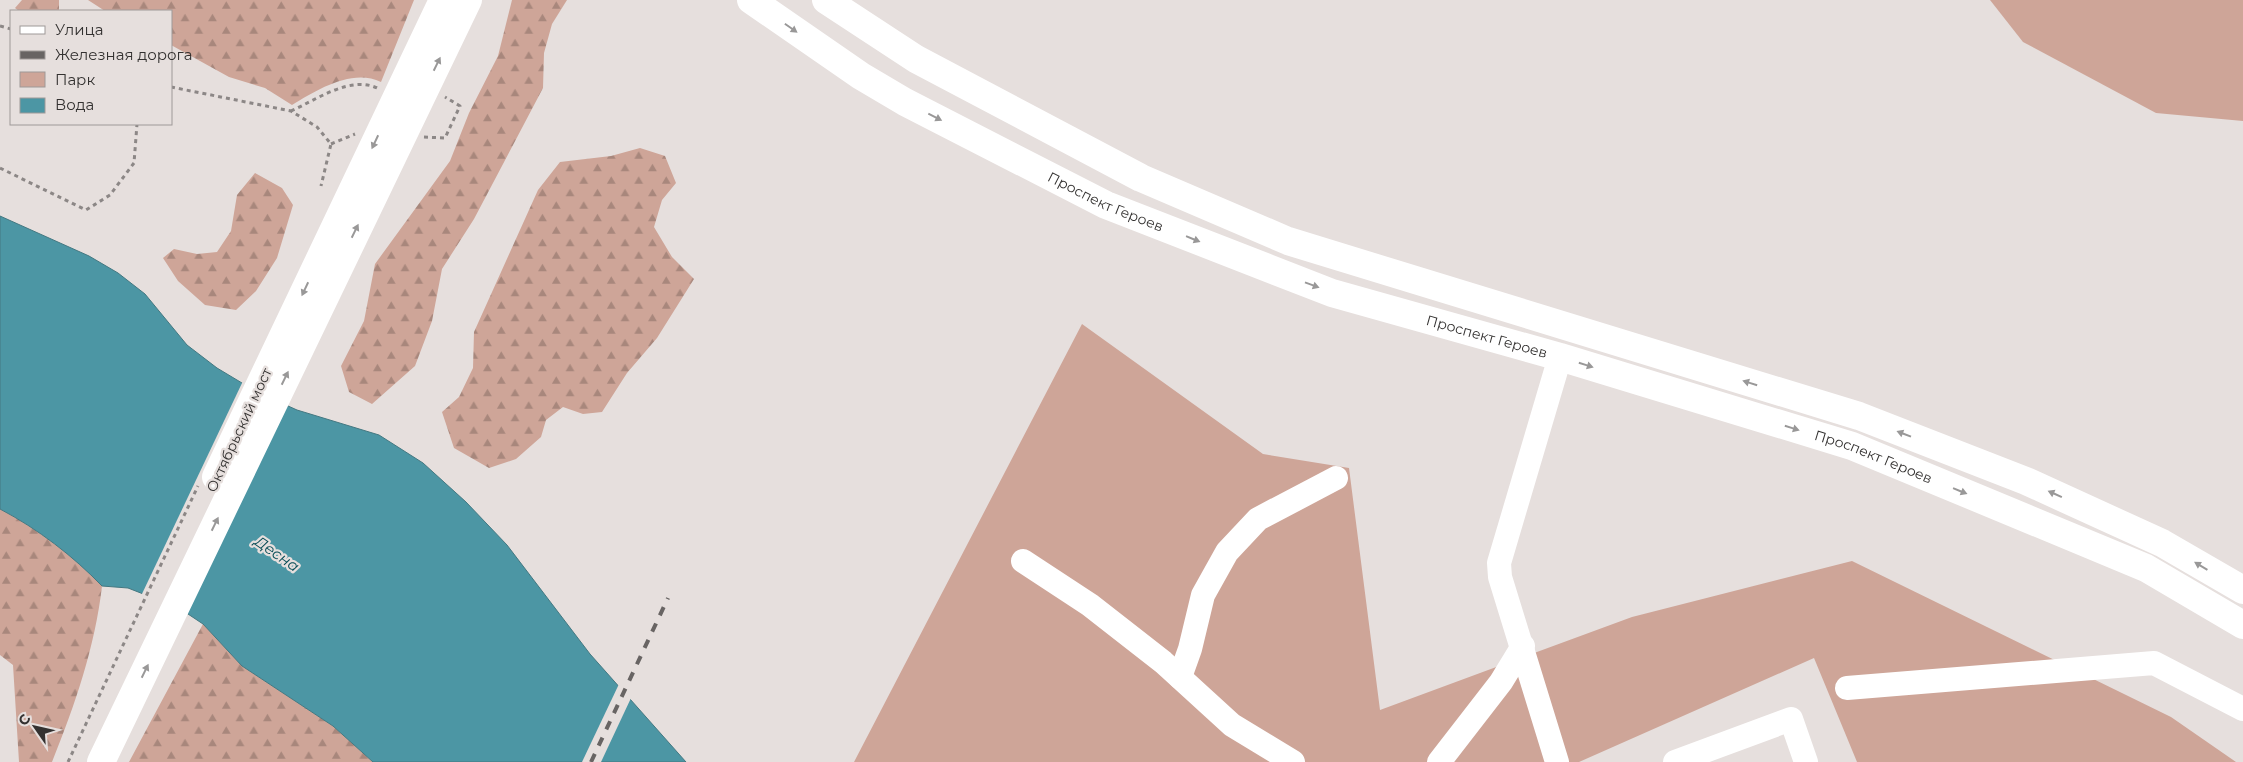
<svg xmlns="http://www.w3.org/2000/svg" width="2243" height="762" font-family="Montserrat,sans-serif">
<style>
.forest{fill:url(#forest-firs)}
.green{fill:#cea598}
.water{fill:#4c96a4;stroke:#447881}
.pier{fill:#e6dfdd}
.lines{fill:none;stroke-linecap:round;stroke-linejoin:round}
.path{stroke:#8c8786;stroke-width:3;stroke-dasharray:4 4;stroke-linecap:butt}
.minor{stroke:#fff;stroke-width:24}
.major{stroke:#fff;stroke-width:28}
.rail{stroke:#686463;stroke-width:4;stroke-dasharray:9 9;stroke-linecap:butt}
.oneway{fill:#999898}
.labels{text-anchor:middle;stroke-width:4.5;stroke-linejoin:round;paint-order:stroke}
.street-label{font-size:14px;fill:#333130;stroke:#e6dfdd}
.water-label{font-size:15px;font-style:italic;fill:#084d57;stroke:#e6dfdd}
</style>
<defs>
<pattern id="forest-firs" width="22" height="20" patternUnits="userSpaceOnUse" patternTransform="scale(1.25)"><rect width="22" height="20" fill="#cea598"/><path d="M5 1l3.5 6h-7zM16 11l3.5 6h-7z" fill="#a8877c"/></pattern>
</defs>
<rect width="100%" height="100%" fill="#e6dfdd"/>
<!-- forest -->
<g class="forest">
<path d="M22,0H59V11H19L15,8Z"/>
<path d="M88,0H414L381,82C352,68 317,90 292,105L265,88L229,77L171,45V11H105Z"/>
<path d="M512,0H567L552,24L544,53L543,88L474,219L442,269L432,321L415,366L372,404L349,392L341,366L364,321L375,264L450,161L469,113L498,56Z"/>
<path d="M640,148L665,156L676,183L662,200L654,227L672,257L694,279L657,338L627,373L602,412L583,414L563,407L546,420L541,437L516,459L489,468L454,448L442,412L459,397L473,368L474,332L538,190L560,162L611,156Z"/>
<path d="M255,173L282,188L293,205L277,258L256,291L236,310L205,305L178,281L163,258L174,249L197,254L217,252L231,231L237,195Z"/>
<path d="M0,509C38,529 73,556 102,586C95,647 75,705 52,762H19L13,665L0,655Z"/>
<path d="M203,624L242,666L333,726L373,762H129Z"/>
</g>
<!-- green -->
<g class="green">
<path d="M1990,0H2243V121L2156,113L2023,42Z"/>
<path d="M1082,324L1263,454L1349,468L1380,710L1632,617L1852,561L2171,717L2236,762H1857L1814,658L1579,762H854Z"/>
</g>
<!-- water -->
<path class="water" d="M0,216L89,256L118,273L145,294L187,345L217,368L257,392L297,410L379,435L423,463L466,502L507,545L590,654L686,762H373L333,726L242,666L203,624L179,608L128,588L102,586C73,556 38,529 0,509Z"/>
<!-- pier -->
<g class="pier">
<path d="M243,381L258,389L178,610L141,596Z"/>
<path d="M619,684L631,698L601,762H582Z"/>
</g>
<g class="lines">
<!-- path -->
<g class="path">
<path d="M0,26L11,29"/>
<path d="M171,87L291,111L317,127L331,144L321,186"/>
<path d="M291,111C316,100 352,74 379,89"/>
<path d="M424,137L445,138L460,106L445,97"/>
<path d="M331,144L355,134"/>
<path d="M0,168L86,210L110,195L134,163L137,124"/>
<path d="M68,762L198,486"/>
</g>
<!-- minor -->
<g class="minor">
<path d="M1023,561L1090,605L1163,662L1232,725L1293,762"/>
<path d="M1180,677L1190,649L1203,595L1227,552L1258,519L1336,478"/>
<path d="M1847,688L2154,663L2243,709"/>
<path d="M1439,762L1501,682L1523,646"/>
<path d="M1557,762L1500,577L1499,563L1560,357"/>
<path d="M1675,762L1791,719L1806,762"/>
</g>
<!-- major -->
<g class="major">
<path id="s1" d="M751,0L861,76L905,102L1106,205L1332,293L1560,357L1852,446L2146,568L2243,625"/>
<path d="M826,0L916,59L1141,178L1288,241L1859,416L2026,481L2162,543L2243,590"/>
<path d="M216,477L443,0"/>
<path d="M101,762L468,0"/>
</g>
<!-- rail -->
<path class="rail" d="M591,762L668,598"/>
</g>
<!-- one-way arrows -->
<defs><path id="oneway-solid" d="M-6-.8H1V-3.2L6.5 0L1 3.2V.8H-6Z" transform="scale(1.25)"/></defs>
<g class="oneway">
<use href="#oneway-solid" transform="translate(791 28) rotate(35)"/>
<use href="#oneway-solid" transform="translate(437 64) rotate(-64)"/>
<use href="#oneway-solid" transform="translate(935 117) rotate(27)"/>
<use href="#oneway-solid" transform="translate(375 142) rotate(115)"/>
<use href="#oneway-solid" transform="translate(355 231) rotate(-64)"/>
<use href="#oneway-solid" transform="translate(1193 239) rotate(22)"/>
<use href="#oneway-solid" transform="translate(1312 285) rotate(20)"/>
<use href="#oneway-solid" transform="translate(305 289) rotate(115)"/>
<use href="#oneway-solid" transform="translate(1586 365) rotate(17)"/>
<use href="#oneway-solid" transform="translate(285 378) rotate(-64)"/>
<use href="#oneway-solid" transform="translate(1750 383) rotate(-163)"/>
<use href="#oneway-solid" transform="translate(1792 428) rotate(17)"/>
<use href="#oneway-solid" transform="translate(1904 434) rotate(-159)"/>
<use href="#oneway-solid" transform="translate(1960 491) rotate(22)"/>
<use href="#oneway-solid" transform="translate(2055 494) rotate(-156)"/>
<use href="#oneway-solid" transform="translate(215 524) rotate(-64)"/>
<use href="#oneway-solid" transform="translate(2201 566) rotate(-149)"/>
<use href="#oneway-solid" transform="translate(145 671) rotate(-64)"/>
</g>
<g class="labels">
<!-- street labels -->
<g class="street-label">
<text dy="5" stroke="none"><textPath href="#s1" startOffset="409">Проспект Героев</textPath></text>
<text dy="5" stroke="none"><textPath href="#s1" startOffset="814">Проспект Героев</textPath></text>
<text transform="translate(239 430) rotate(-65)" y="5">Октябрьский мост</text>
<text dy="5" stroke="none"><textPath href="#s1" startOffset="1219">Проспект Героев</textPath></text>
</g>
<!-- water labels -->
<g class="water-label">
<text transform="translate(277 554) rotate(35)" y="5">Десна</text>
</g>
</g>
<!-- legend -->
<rect x="10" y="10" width="162" height="115" fill="#e6dfdd" stroke="#9e9998"/>
<rect x="20" y="26" width="25" height="8" fill="#ffffff" stroke="#9e9998"/>
<text x="55" y="35" font-size="15" fill="#333130">Улица</text>
<rect x="20" y="51" width="25" height="8" fill="#686463" stroke="#9e9998"/>
<text x="55" y="60" font-size="15" fill="#333130">Железная дорога</text>
<rect x="20" y="72" width="25" height="15" fill="#cea598" stroke="#9e9998"/>
<text x="55" y="85" font-size="15" fill="#333130">Парк</text>
<rect x="20" y="98" width="25" height="15" fill="#4c96a4" stroke="#9e9998"/>
<text x="55" y="110" font-size="15" fill="#333130">Вода</text>
<!-- north arrow -->
<g transform="translate(35 727) rotate(304)" stroke="#e6dfdd" stroke-width="4" paint-order="stroke">
<path d="M0-4L9 19L0 12L-9 19Z" fill="#333130"/>
<text y="-8" font-size="14" font-weight="bold" text-anchor="middle" fill="#333130">С</text>
</g>
</svg>
